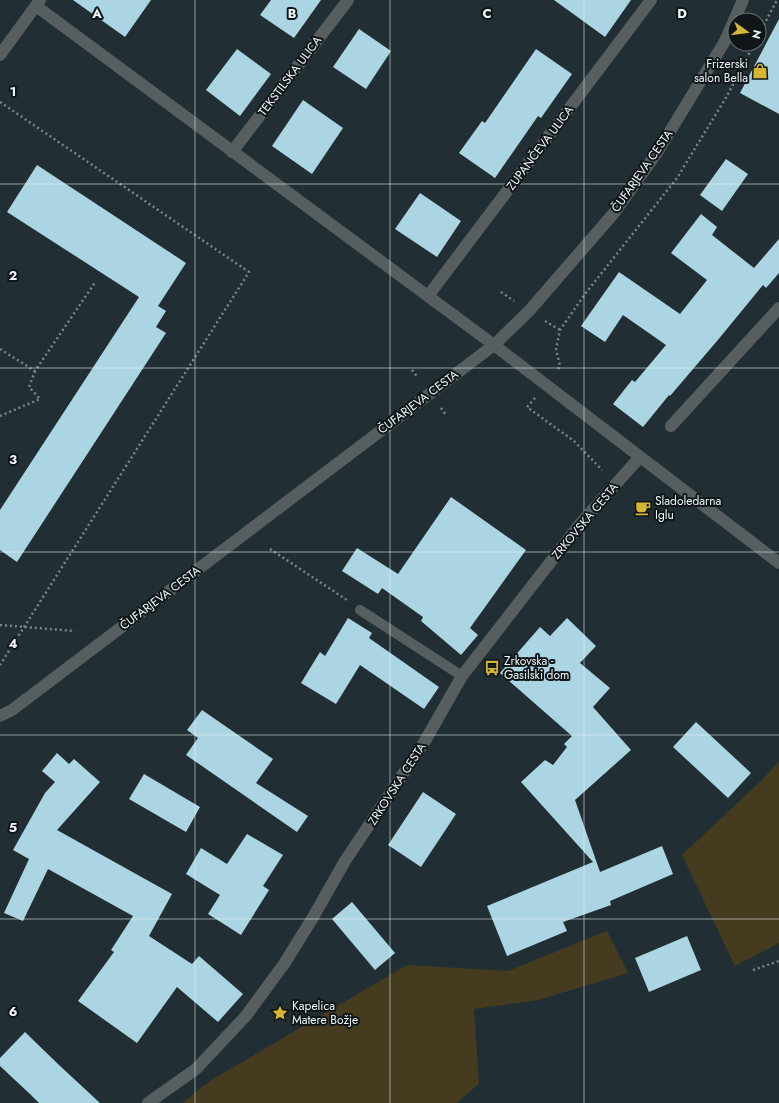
<svg xmlns="http://www.w3.org/2000/svg" width="779" height="1103" font-family="Jost,sans-serif">
<style>
.green{fill:#453c20}
.building{fill:#abd5e2}
.lines{fill:none;stroke-linecap:round;stroke-linejoin:round}
.path{stroke:#798589;stroke-width:2.5;stroke-dasharray:2 3;stroke-linecap:butt}
.service{stroke:#575e60;stroke-width:10}
.minor{stroke:#575e60;stroke-width:12}
.tertiary{stroke:#575e60;stroke-width:12}
.grid{fill:none;stroke:#edf6f9;stroke-width:1;stroke-opacity:0.55}
.labels{text-anchor:middle;stroke-width:4;stroke-linejoin:round;paint-order:stroke}
.poi-label{font-size:12px;fill:#edf6f9;stroke:#101618;text-anchor:start}
.street-label{font-size:12px;fill:#edf6f9;stroke:#101618}
.grid-label{font-size:13px;text-anchor:middle;font-weight:bold;fill:#edf6f9;stroke:#101618;stroke-width:4;stroke-linejoin:round;paint-order:stroke}
</style>
<rect width="100%" height="100%" fill="#212f34"/>
<!-- green -->
<g class="green">
<path d="M779,761V943L735,966L682,855L763,779Z"/>
<path d="M607,931L628,973L538,1000L474,1009L479,1084L456,1103H182L210,1081L407,965L508,971Z"/>
</g>
<!-- building -->
<g class="building">
<path d="M73,0H151L125,37Z"/>
<path d="M271,0H321L294,38L260,15Z"/>
<path d="M554,0H631L605,37Z"/>
<path d="M779,19V114L740,93Z"/>
<path d="M359,29L391,51L366,89L333,67Z"/>
<path d="M237,49L271,74L240,116L206,90Z"/>
<path d="M536,49L572,74L541,118L538,116L495,178L459,153L482,121L485,123Z"/>
<path d="M303,100L343,128L312,174L272,146Z"/>
<path d="M726,159L748,174L722,211L700,195Z"/>
<path d="M37,165L186,263L158,306L166,311L156,327L166,333L17,562L0,550V510L139,297L7,212Z"/>
<path d="M420,193L461,221L437,257L395,229Z"/>
<path d="M701,214L717,227L712,235L754,268L779,239V273L766,288L763,285L717,341L670,396L669,395L643,427L613,404L632,380L635,382L666,345L623,315L605,342L581,326L619,272L680,314L707,280L671,253Z"/>
<path d="M451,497L526,550L470,628L478,635L461,655L421,621L423,617L382,588L378,594L342,571L357,548L398,574Z"/>
<path d="M348,618L372,633L369,638L439,687L424,709L360,665L336,704L301,683L320,652L325,656Z"/>
<path d="M567,618L596,646L580,663L610,688L593,707L631,750L575,800L600,872L662,846L673,874L610,901L611,905L563,922L567,931L507,956L487,906L593,862L521,782L545,760L553,765L567,747L564,744L572,736L500,673L540,627L550,636Z"/>
<path d="M202,710L273,759L256,783L308,816L297,832L186,755L198,738L187,730Z"/>
<path d="M696,722L751,773L728,798L673,747Z"/>
<path d="M57,753L69,764L74,759L100,782L57,830L172,894L149,936L192,964L199,956L243,994L218,1022L177,987L137,1043L78,1001L114,952L111,950L133,916L48,869L23,921L4,913L29,859L13,850L45,793L55,782L42,771Z"/>
<path d="M144,774L200,807L186,832L129,799Z"/>
<path d="M423,792L456,814L421,867L388,845Z"/>
<path d="M247,834L283,855L263,886L269,890L241,935L208,914L220,895L186,874L201,848L227,864Z"/>
<path d="M352,902L395,953L375,970L332,919Z"/>
<path d="M687,936L701,970L649,992L635,958Z"/>
<path d="M25,1032L59,1065L100,1103H39L31,1095L0,1066V1058Z"/>
</g>
<g class="lines">
<!-- path -->
<g class="path">
<path d="M759,34L777,0"/>
<path d="M0,102L249,272L0,665"/>
<path d="M501,292L514,301"/>
<path d="M545,321L560,330"/>
<path d="M0,349L35,371L96,281"/>
<path d="M558,369L560,366L556,349L560,330L585,294L677,178L727,96L754,44"/>
<path d="M412,370L418,378"/>
<path d="M535,398L527,407L574,441L602,470"/>
<path d="M441,408L446,415"/>
<path d="M0,416L40,399L29,387L35,371"/>
<path d="M270,549L347,600"/>
<path d="M0,625L75,631"/>
<path d="M753,970L779,961"/>
</g>
<!-- service -->
<path class="service" d="M360,610L462,676"/>
<!-- minor -->
<g class="minor">
<path d="M36,6L494,345"/>
<path d="M0,55L40,0"/>
<path d="M232,152L348,0"/>
<path d="M428,296L651,0"/>
<path d="M671,426L779,308"/>
<path d="M148,1103L196,1069L245,1017L284,964L312,919L345,861L425,741L462,676L580,524L640,457"/>
</g>
<!-- tertiary -->
<g class="tertiary">
<path d="M494,345L779,563"/>
<path d="M0,716L12,710L494,345L529,311L614,213L658,151L725,41L743,0"/>
</g>
</g>
<!-- grid -->
<path class="grid" d="M195,0V1103M390,0V1103M584,0V1103M0,184H779M0,368H779M0,552H779M0,735H779M0,919H779"/>
<!-- icons -->
<defs>
<symbol id="shop-bare" viewBox="-9 -9 18 18"><path d="M-5-2.5h2.3a2.7 3.5 0 0 1 5.4 0H5L5.5 6h-11ZM-1.5-2.5h3a1.5 2.3 0 0 0-3 0Z" fill="#d6b534" stroke="#101618" stroke-width="2.5" paint-order="stroke"/></symbol>
<symbol id="cafe-bare" viewBox="-9 -9 18 18"><path d="M-5.5-4.5H6V0H3Q3 3.5 0 3.5H-2.5Q-5.5 3.5-5.5 0ZM3-3.2v2h1.7v-2ZM-6 4.5H4V6H-6Z" fill="#d6b534" stroke="#101618" stroke-width="2.5" paint-order="stroke"/></symbol>
<symbol id="bus-bare" viewBox="-9 -9 18 18"><path d="M-5-6H5V4H4V6H2V4H-2V6H-4V4H-5ZM-3.5-4V0h7V-4ZM-3.5 1.2v1.5H-2V1.2ZM2 1.2v1.5H3.5V1.2Z" fill="#d6b534" stroke="#101618" stroke-width="2.5" paint-order="stroke"/></symbol>
<symbol id="sight-bare" viewBox="-9 -9 18 18"><path d="M0-6L1.8-2.2L6-1.7L2.9 1.2L3.7 5.4L0 3.3L-3.7 5.4L-2.9 1.2L-6-1.7L-1.8-2.2Z" fill="#d6b534" stroke="#101618" stroke-width="2.5" paint-order="stroke"/></symbol>
</defs>
<g fill-rule="evenodd">
<use href="#shop-bare" x="749" y="60" width="22" height="22"/>
<use href="#cafe-bare" x="632" y="497" width="22" height="22"/>
<use href="#bus-bare" x="481" y="657" width="22" height="22"/>
<use href="#sight-bare" x="269" y="1002" width="22" height="22"/>
</g>
<g class="labels">
<!-- poi labels -->
<g class="poi-label">
<text x="748" y="68" text-anchor="end">Frizerski<tspan x="748" dy="14">salon Bella</tspan></text>
<text x="655" y="505">Sladoledarna<tspan x="655" dy="14">Iglu</tspan></text>
<text x="504" y="665">Zrkovska -<tspan x="504" dy="14">Gasilski dom</tspan></text>
<text x="292" y="1010">Kapelica<tspan x="292" dy="14">Matere Božje</tspan></text>
</g>
<!-- street labels -->
<g class="street-label">
<text transform="translate(290 76) rotate(-53)" y="4">TEKSTILSKA ULICA</text>
<text transform="translate(540 148) rotate(-53)" y="4">ZUPANČEVA ULICA</text>
<text transform="translate(642 171) rotate(-55)" y="4">ČUFARJEVA CESTA</text>
<text transform="translate(418 402) rotate(-37)" y="4">ČUFARJEVA CESTA</text>
<text transform="translate(585 521) rotate(-50)" y="4">ZRKOVSKA CESTA</text>
<text transform="translate(160 598) rotate(-37)" y="4">ČUFARJEVA CESTA</text>
<text transform="translate(397 784) rotate(-57)" y="4">ZRKOVSKA CESTA</text>
</g>
</g>
<g class="grid-label">
<text x="97" y="18">A</text>
<text x="292" y="18">B</text>
<text x="487" y="18">C</text>
<text x="682" y="18">D</text>
<text x="13" y="96">1</text>
<text x="13" y="280">2</text>
<text x="13" y="464">3</text>
<text x="13" y="648">4</text>
<text x="13" y="832">5</text>
<text x="13" y="1016">6</text>
</g>
<!-- north arrow -->
<g transform="translate(747 32) rotate(104)"><circle r="19" fill="#101618" stroke="#687072"/>
<path d="M0-3L7 15L0 10L-7 15Z" fill="#d6b534"/>
<text y="-6" font-size="11" font-weight="bold" text-anchor="middle" fill="#edf6f9">N</text>
</g>
</svg>
